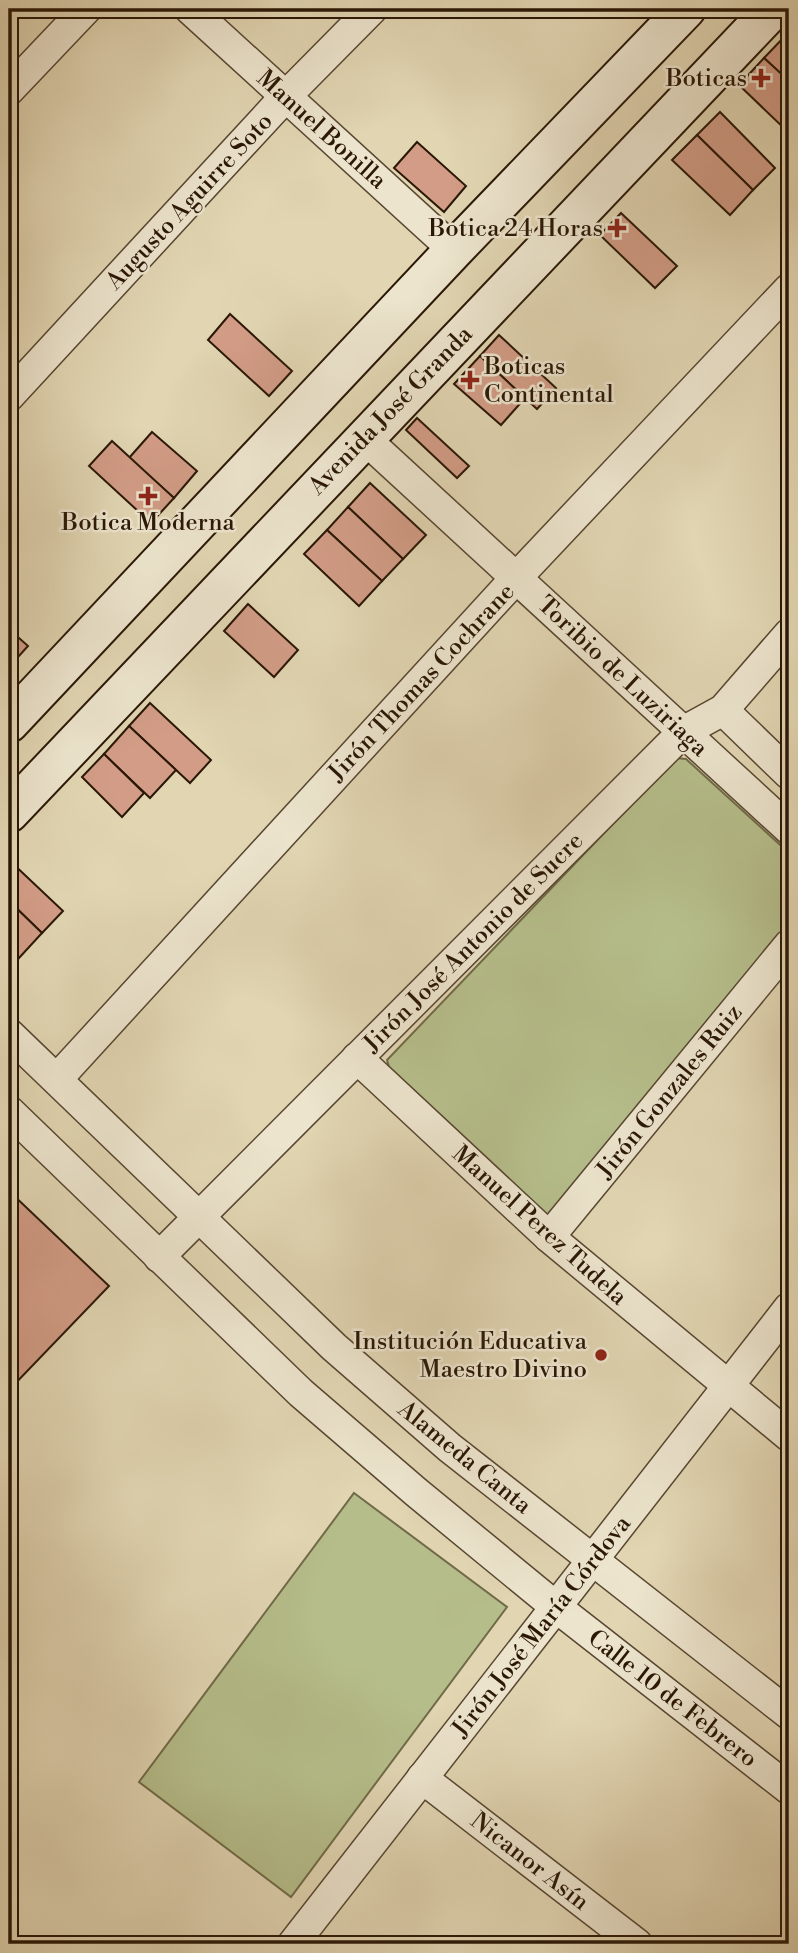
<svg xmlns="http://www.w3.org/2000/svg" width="798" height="1953" font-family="'Libre Bodoni',serif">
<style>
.green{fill:#b5bd8a;stroke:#706a48;stroke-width:2}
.building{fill:#d29c86;stroke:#2a1706;stroke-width:2}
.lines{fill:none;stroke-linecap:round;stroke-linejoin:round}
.street-casing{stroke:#584631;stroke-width:33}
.secondary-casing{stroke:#2a1706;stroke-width:42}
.street{stroke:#ece4cd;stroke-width:30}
.secondary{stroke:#ece4cd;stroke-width:38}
.poi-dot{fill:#8f2418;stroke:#ece4cd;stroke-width:2.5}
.labels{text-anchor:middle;stroke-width:5;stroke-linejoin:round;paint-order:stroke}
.poi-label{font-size:24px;fill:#2a1706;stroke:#ece4cd;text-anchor:end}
.street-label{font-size:24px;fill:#2a1706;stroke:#ece4cd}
</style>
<rect width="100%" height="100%" fill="#e1d5b2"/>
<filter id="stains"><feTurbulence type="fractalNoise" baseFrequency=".00286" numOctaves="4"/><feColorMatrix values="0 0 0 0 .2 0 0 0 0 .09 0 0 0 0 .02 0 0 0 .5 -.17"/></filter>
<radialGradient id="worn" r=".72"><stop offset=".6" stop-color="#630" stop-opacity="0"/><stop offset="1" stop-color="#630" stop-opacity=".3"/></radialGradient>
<!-- green -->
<g class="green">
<path d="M676,758L686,759L789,853V923L558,1218L549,1219L389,1067L387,1060Z"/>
<path d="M354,1493L507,1607L291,1897L139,1782Z"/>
</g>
<!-- building -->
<g class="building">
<path d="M786,35L789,38V81L764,58Z"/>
<path d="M764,58L789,81V133L739,85Z"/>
<path d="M720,112L775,168L753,190L697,135Z"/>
<path d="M697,135L753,190L730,215L672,160Z"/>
<path d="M417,142L466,186L444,212L394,168Z"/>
<path d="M621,213L677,266L655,288L600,235Z"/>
<path d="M230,314L292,371L269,396L208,340Z"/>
<path d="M499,335L556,388L537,409L480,356Z"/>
<path d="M480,356L525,398L501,425L454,384Z"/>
<path d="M417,418L469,466L457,478L406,430Z"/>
<path d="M152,432L197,471L174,498L129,458Z"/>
<path d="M112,441L174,498L151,523L89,466Z"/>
<path d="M370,483L426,535L403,559L348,507Z"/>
<path d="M348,507L403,559L382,581L327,530Z"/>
<path d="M327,530L382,581L359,606L304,554Z"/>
<path d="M248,604L298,650L274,677L224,631Z"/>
<path d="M9,629L28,646L9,667Z"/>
<path d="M150,703L211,760L190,783L129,726Z"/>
<path d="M129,726L176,770L150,798L104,754Z"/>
<path d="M104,754L144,793L122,817L82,777Z"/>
<path d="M9,860L63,911L42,933L9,901Z"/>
<path d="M9,901L42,933L19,958L9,948Z"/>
<path d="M9,1191L109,1286L9,1390Z"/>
</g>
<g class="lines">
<defs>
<g id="street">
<path d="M190,9L454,250"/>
<path d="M9,90L86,9"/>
<path d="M9,396L286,96L372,9"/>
<path d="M364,438L789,829"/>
<path d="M723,710L789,774"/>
<path d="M9,1034L334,1347L450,1448L789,1714"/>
<path d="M357,1058L549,1237L789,1436"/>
<path d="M57,1079L516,578L789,289"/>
<path d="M9,1111L301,1393L416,1492L556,1607L789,1789"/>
<path d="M549,1237L789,945"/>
<path d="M159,1257L683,732L723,710L789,634"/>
<path d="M422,1778L637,1944"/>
<path d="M293,1944L789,1308"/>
</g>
<g id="secondary">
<path d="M9,723L454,250L686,9"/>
<path d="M9,813L773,9"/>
</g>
</defs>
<!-- street casing -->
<use href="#street" class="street-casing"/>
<!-- secondary casing -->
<use href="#secondary" class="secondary-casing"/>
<!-- street -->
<use href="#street" class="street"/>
<!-- secondary -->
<use href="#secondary" class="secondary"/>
</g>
<!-- markers -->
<g class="poi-dot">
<path d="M757.5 67.5h7v7h7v7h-7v7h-7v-7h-7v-7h7z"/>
<path d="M613.5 217.5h7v7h7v7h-7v7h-7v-7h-7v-7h7z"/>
<path d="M466.5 369.5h7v7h7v7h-7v7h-7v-7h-7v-7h7z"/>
<path d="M144.5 485.5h7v7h7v7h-7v7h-7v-7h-7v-7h7z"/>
<circle cx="601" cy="1355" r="7"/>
</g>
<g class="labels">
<!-- poi labels -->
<g class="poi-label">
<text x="747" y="86">Boticas</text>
<text x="603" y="236">Botica 24 Horas</text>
<text x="484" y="374" text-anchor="start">Boticas<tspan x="484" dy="28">Continental</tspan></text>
<text x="148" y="530" text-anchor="middle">Botica Moderna</text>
<text x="587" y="1349">Institución Educativa<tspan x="587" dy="28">Maestro Divino</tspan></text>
</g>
<!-- street labels -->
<g class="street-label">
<text transform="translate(322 129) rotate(42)" y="8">Manuel Bonilla</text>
<text transform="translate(189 201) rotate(-47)" y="8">Augusto Aguirre Soto</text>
<text transform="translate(390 410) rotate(-46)" y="8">Avenida José Granda</text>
<text transform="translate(623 676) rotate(43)" y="8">Toribio de Luziriaga</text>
<text transform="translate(421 682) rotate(-47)" y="8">Jirón Thomas Cochrane</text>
<text transform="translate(473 942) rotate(-45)" y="8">Jirón José Antonio de Sucre</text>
<text transform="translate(669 1091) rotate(-51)" y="8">Jirón Gonzales Ruiz</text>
<text transform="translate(540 1225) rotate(42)" y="8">Manuel Perez Tudela</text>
<text transform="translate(465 1457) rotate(39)" y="8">Alameda Canta</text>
<text transform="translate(541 1626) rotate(-52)" y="8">Jirón José María Córdova</text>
<text transform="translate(673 1698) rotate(38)" y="8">Calle 10 de Febrero</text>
<text transform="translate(530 1861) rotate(38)" y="8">Nicanor Asín</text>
</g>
</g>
<!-- margin -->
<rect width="798" height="1953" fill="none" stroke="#e1d5b2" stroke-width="35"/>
<rect x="10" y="10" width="777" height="1932" fill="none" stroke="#2a1706" stroke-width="3.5"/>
<rect x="18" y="18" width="763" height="1918" fill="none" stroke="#2a1706" stroke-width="2"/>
<rect width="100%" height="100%" filter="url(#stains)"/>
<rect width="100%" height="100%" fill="url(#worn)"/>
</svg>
